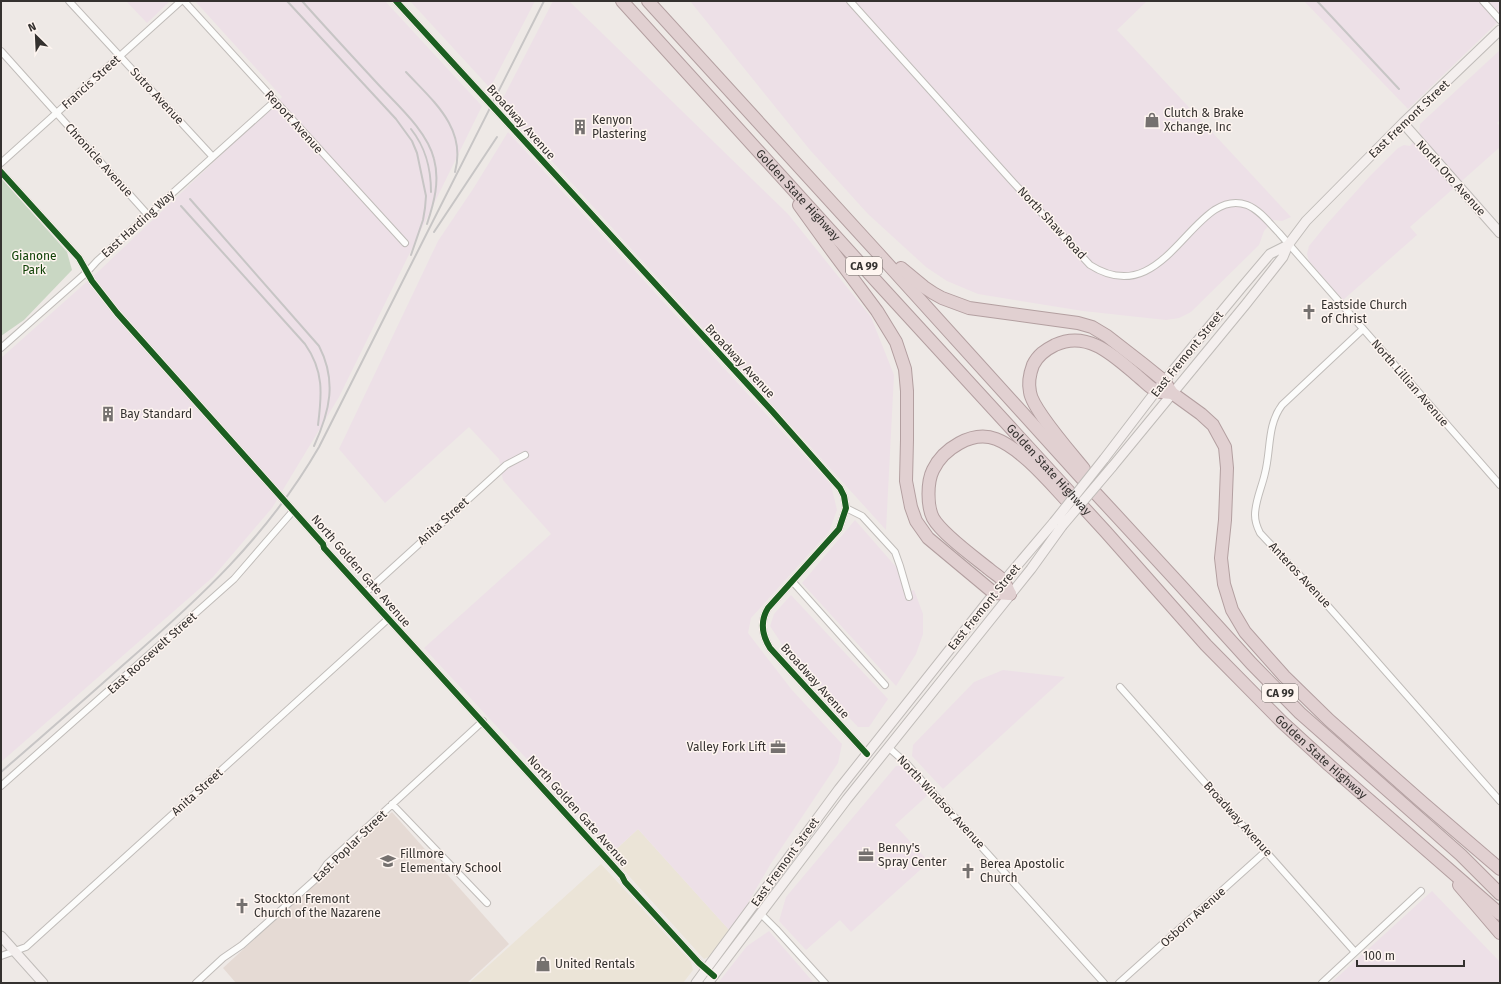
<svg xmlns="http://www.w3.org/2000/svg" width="1501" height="984" font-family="'Fira Sans',sans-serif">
<rect width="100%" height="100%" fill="#eee9e6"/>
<!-- commercial -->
<path fill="#ebe4d7" d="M638,829L731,932L715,954L704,959L610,855Z
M601,864L691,962L693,970L683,983H469Z"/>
<!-- industrial -->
<path fill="#ede0e7" d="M126,1H170L147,23Z
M195,1H385L482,106L339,397L272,508L213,577L1,762V358L100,270L282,97Z
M410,1H535L490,88Z
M553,1H569L788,214L871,317L894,375L886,530L500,104Z
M690,1H1147L1117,30L1291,217L1282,221L1274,220L1264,231L1259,245L1191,312L1179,318L1166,320L1083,311L978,294L947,281L926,267L868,214L810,150Z
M1304,1H1500V20L1408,109Z
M1500,50V120L1497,123L1500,126V147L1410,227L1417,235L1343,300L1309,261L1307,254L1309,246L1326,225L1369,177L1398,148L1404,145L1410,146L1419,135L1420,124Z
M508,132L831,485L837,510L829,532L751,618L748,633L792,690L842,744L838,763L770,865L731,932L638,829L613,852L424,648L551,534L503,480L499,459L469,427L385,503L339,449L438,241L473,189Z
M855,520L897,568L904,593L914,590L923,614V634L916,654L896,686L802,583Z
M791,595L888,699L869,727H858L787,652L770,626L774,614Z
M1003,670L1065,677L943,789L912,756L913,745L974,682Z
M896,766H903L929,794L895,825L929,862L851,932L840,920L806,950L779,921L786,897Z
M1432,891L1500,962V983H1331Z
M769,931L814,983H718L747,946Z"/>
<!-- built -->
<path fill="#e5dad4" d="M392,812L509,944L467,983H236L223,968Z"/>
<!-- green -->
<path fill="#c9d7c3" d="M1,178L67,252L72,270L24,320L1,336Z"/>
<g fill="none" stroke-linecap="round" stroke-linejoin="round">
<!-- street casing -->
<g stroke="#c0bcb9" stroke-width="8">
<path id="street" d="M69,1L212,156
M184,1L405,243
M396,1L772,411L840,488L844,496L846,508L839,529L768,608C760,621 762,635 770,648L867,754
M850,1L1011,180L1090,265C1167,314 1193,185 1247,205C1260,210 1270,224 1279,233L1500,485
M1483,1L1500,20
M1,51L148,215
M1,163L181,1
M1,172L79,258L92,281L117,313L323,544L324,548L605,857L622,876L625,882L699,963L708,971
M1363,329L1282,405C1267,425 1271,450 1265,473C1262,487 1255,501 1255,515C1255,522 1257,527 1260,533L1320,597L1500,801
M1,348L87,272L97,261L275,101
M846,508L862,516L895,552L900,566L909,597
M792,581L885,685
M365,593L506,465L525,455
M1120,687L1355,952
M888,747L906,763L1104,983
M1,786L234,579L293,511
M392,804L487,903
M761,914L776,929L825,983
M1,956L26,947L388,619
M196,983L223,958L242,945L318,877L327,864L483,721
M1119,983L1266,851
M1322,983L1421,891"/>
</g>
<!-- secondary casing -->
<g stroke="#c0bcb9" stroke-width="11">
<path id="secondary" d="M1403,123L1500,233
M1104,459L1156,391L1242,287L1270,254L1288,245
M1112,467L1246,304L1283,257L1288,245L1306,221L1403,123L1500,30
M1,936L43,983
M696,983L839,789L1004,581L1054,522
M708,983L847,799L1031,569L1062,526"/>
</g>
<!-- highway casing -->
<g stroke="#b39fa0" stroke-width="14">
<g id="highway">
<path id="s1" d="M622,1L877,282L1106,532L1206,645L1282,722L1329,765L1500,914"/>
<path d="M648,1C795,161 941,323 1087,484C1142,543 1197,603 1251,663L1300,713L1461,855L1500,894"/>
<path d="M799,205L830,248L877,311L896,342L905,369L907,391V440L906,481L911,507L916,521L928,538L994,593L1010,594"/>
<path d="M901,268L924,287L933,293L942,298L969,308L1078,323L1092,327L1107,336L1143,364L1164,381L1172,393L1201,414L1213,425L1225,447L1227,468L1225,520L1221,558L1224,584L1232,610L1245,632L1284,676L1329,720L1423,803L1500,869"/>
<path d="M1084,469C1072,454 1032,409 1030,392C1028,383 1030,373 1033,365C1038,355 1045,350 1055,345C1089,329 1116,358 1140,378C1145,382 1151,389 1157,391C1161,393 1167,392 1172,393"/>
<path d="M1010,594C1008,590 1006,584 1003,581C1000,576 993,573 989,569C974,557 942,534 933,518C927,506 927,482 933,470C943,449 972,430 996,439C1022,449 1050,483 1069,503"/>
<path d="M1459,885L1500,933"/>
</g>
</g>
<!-- street -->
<use href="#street" stroke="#fcfcfb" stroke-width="6"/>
<!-- secondary -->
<use href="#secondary" stroke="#f4efee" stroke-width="9"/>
<!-- highway -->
<use href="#highway" stroke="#e1d0d1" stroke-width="12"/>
<!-- rail -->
<path stroke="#c7c5c5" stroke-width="2" d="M287,1L396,119L412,141L417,153L426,196L425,208L423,220L411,255
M302,1C326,28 351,55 376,82C395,103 427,130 434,159C440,181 434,203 427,224
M1317,1L1399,89
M406,72C433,101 467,128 455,172
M411,129C426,148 431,168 431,192
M190,199L319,346C337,381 330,411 314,446
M181,206L305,344C324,371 322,394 318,425
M434,232L497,137
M1,772C41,737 82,702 122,666C199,599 267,537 319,447L544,1"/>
<!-- secondary-bridge casing -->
<g stroke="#c0bcb9" stroke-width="11" stroke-linecap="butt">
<path id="secondary-bridge" d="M1054,522L1104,459
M1062,526L1112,467"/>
</g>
<!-- secondary-bridge -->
<use href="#secondary-bridge" stroke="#f4efee" stroke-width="9"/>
<!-- cycleway casing -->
<g stroke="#fef5f0" stroke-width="8">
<path id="cycleway" d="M396,1L772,411L840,488L844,496L846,508L839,529L768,608C760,621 762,635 770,648L867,754
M1,172L79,258L92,281L117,313L323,544L324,548L605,857L622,876L625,882L699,963L714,976"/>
</g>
<!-- cycleway -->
<use href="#cycleway" stroke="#1b5e20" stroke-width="6"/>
</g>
<!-- icons -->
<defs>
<g id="shop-bare" transform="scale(1.2)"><path d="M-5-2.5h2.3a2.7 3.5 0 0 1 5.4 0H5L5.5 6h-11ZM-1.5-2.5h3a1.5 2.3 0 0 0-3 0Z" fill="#75716f" stroke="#fef5f0" stroke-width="2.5" paint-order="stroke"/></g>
<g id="building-bare" transform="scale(1.2)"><path d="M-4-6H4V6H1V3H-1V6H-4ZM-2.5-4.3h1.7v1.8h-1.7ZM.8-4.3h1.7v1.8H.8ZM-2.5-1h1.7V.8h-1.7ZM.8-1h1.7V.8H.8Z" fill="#75716f" stroke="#fef5f0" stroke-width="2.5" paint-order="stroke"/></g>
<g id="church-bare" transform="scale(1.2)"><path d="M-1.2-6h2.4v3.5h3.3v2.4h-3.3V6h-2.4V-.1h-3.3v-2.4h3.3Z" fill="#75716f" stroke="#fef5f0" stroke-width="2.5" paint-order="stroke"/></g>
<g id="office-bare" transform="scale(1.2)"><path d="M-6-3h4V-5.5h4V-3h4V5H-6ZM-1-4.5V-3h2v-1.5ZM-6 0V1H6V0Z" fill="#75716f" stroke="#fef5f0" stroke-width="2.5" paint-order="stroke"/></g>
<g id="school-bare" transform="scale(1.2)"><path d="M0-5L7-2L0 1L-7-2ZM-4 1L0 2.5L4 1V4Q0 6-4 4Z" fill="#75716f" stroke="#fef5f0" stroke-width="2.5" paint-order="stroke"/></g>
</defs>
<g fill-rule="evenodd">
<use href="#shop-bare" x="1152" y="120"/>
<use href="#building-bare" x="580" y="127"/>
<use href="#church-bare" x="1309" y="312"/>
<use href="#building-bare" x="108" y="414"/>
<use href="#office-bare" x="778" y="747"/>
<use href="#office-bare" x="866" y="855"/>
<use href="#school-bare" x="388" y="861"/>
<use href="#church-bare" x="968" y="871"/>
<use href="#church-bare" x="242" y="906"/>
<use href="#shop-bare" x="543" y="964"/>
</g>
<g text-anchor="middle" stroke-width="3" stroke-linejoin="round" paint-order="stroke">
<!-- shield labels -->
<g fill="#fef5f0" stroke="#716c69" stroke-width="1">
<rect x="846" y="257" width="36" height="18" rx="3"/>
<rect x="1262" y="684" width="36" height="18" rx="3"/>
</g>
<g font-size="11" font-weight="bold" fill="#34312f">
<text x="864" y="270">CA 99</text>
<text x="1280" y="697">CA 99</text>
</g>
<!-- street labels -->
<g font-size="12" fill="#34312f" stroke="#fef5f0">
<text transform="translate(91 82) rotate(-42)" y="4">Francis Street</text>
<text transform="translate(157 96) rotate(47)" y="4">Sutro Avenue</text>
<text transform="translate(1409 119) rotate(-44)" y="4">East Fremont Street</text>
<text transform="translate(294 122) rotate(48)" y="4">Report Avenue</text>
<text transform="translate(521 122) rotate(48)" y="4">Broadway Avenue</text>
<text transform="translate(99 160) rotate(48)" y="4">Chronicle Avenue</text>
<text transform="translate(1451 178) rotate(48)" y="4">North Oro Avenue</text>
<text dy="4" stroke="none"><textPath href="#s1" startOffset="262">Golden State Highway</textPath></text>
<text transform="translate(1052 223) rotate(47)" y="4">North Shaw Road</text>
<text transform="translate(138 224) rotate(-42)" y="4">East Harding Way</text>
<text transform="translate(1187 354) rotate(-51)" y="4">East Fremont Street</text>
<text transform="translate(740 361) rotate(47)" y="4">Broadway Avenue</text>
<text transform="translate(1410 383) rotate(49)" y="4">North Lillian Avenue</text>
<text dy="4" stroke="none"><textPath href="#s1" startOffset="634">Golden State Highway</textPath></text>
<text transform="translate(443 521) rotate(-42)" y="4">Anita Street</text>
<text transform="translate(361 571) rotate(49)" y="4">North Golden Gate Avenue</text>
<text transform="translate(1300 575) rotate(47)" y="4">Anteros Avenue</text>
<text transform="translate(984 607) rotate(-51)" y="4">East Fremont Street</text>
<text transform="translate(152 653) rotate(-42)" y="4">East Roosevelt Street</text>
<text transform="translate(815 681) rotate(48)" y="4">Broadway Avenue</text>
<text dy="4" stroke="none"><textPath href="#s1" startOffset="1030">Golden State Highway</textPath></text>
<text transform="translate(197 792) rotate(-42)" y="4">Anita Street</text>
<text transform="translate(941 802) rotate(47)" y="4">North Windsor Avenue</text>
<text transform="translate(578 811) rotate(48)" y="4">North Golden Gate Avenue</text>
<text transform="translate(1238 819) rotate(48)" y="4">Broadway Avenue</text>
<text transform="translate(350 846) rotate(-44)" y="4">East Poplar Street</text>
<text transform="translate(785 862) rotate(-54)" y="4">East Fremont Street</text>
<text transform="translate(1193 917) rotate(-42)" y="4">Osborn Avenue</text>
</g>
<!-- poi labels -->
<g font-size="12" fill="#34312f" stroke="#fef5f0" text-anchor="start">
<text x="1164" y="117">Clutch &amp; Brake<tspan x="1164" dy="14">Xchange, Inc</tspan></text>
<text x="592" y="124">Kenyon<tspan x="592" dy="14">Plastering</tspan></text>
<text x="1321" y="309">Eastside Church<tspan x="1321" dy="14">of Christ</tspan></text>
<text x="120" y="418">Bay Standard</text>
<text x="766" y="751" text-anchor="end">Valley Fork Lift</text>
<text x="878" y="852">Benny's<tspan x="878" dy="14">Spray Center</tspan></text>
<text x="400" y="858">Fillmore<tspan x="400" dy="14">Elementary School</tspan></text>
<text x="980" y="868">Berea Apostolic<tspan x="980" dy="14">Church</tspan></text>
<text x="254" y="903">Stockton Fremont<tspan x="254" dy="14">Church of the Nazarene</tspan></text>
<text x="555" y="968">United Rentals</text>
</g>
<!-- park labels -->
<g font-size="12" fill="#0f4105" stroke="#fef5f0">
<text x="34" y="260">Gianone<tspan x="34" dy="14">Park</tspan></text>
</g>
</g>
<!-- border -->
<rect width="1501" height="984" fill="none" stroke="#34312f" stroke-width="4"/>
<!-- north arrow -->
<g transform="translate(36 36) rotate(336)" stroke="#fef5f0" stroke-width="3" paint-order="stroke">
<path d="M0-3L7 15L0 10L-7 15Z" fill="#34312f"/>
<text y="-6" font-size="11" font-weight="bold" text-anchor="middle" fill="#34312f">N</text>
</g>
<!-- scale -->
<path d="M1357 960v6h107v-6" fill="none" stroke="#34312f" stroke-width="2"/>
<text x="1363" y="960" font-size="12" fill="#34312f" stroke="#fef5f0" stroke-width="3" paint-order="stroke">100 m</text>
</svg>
